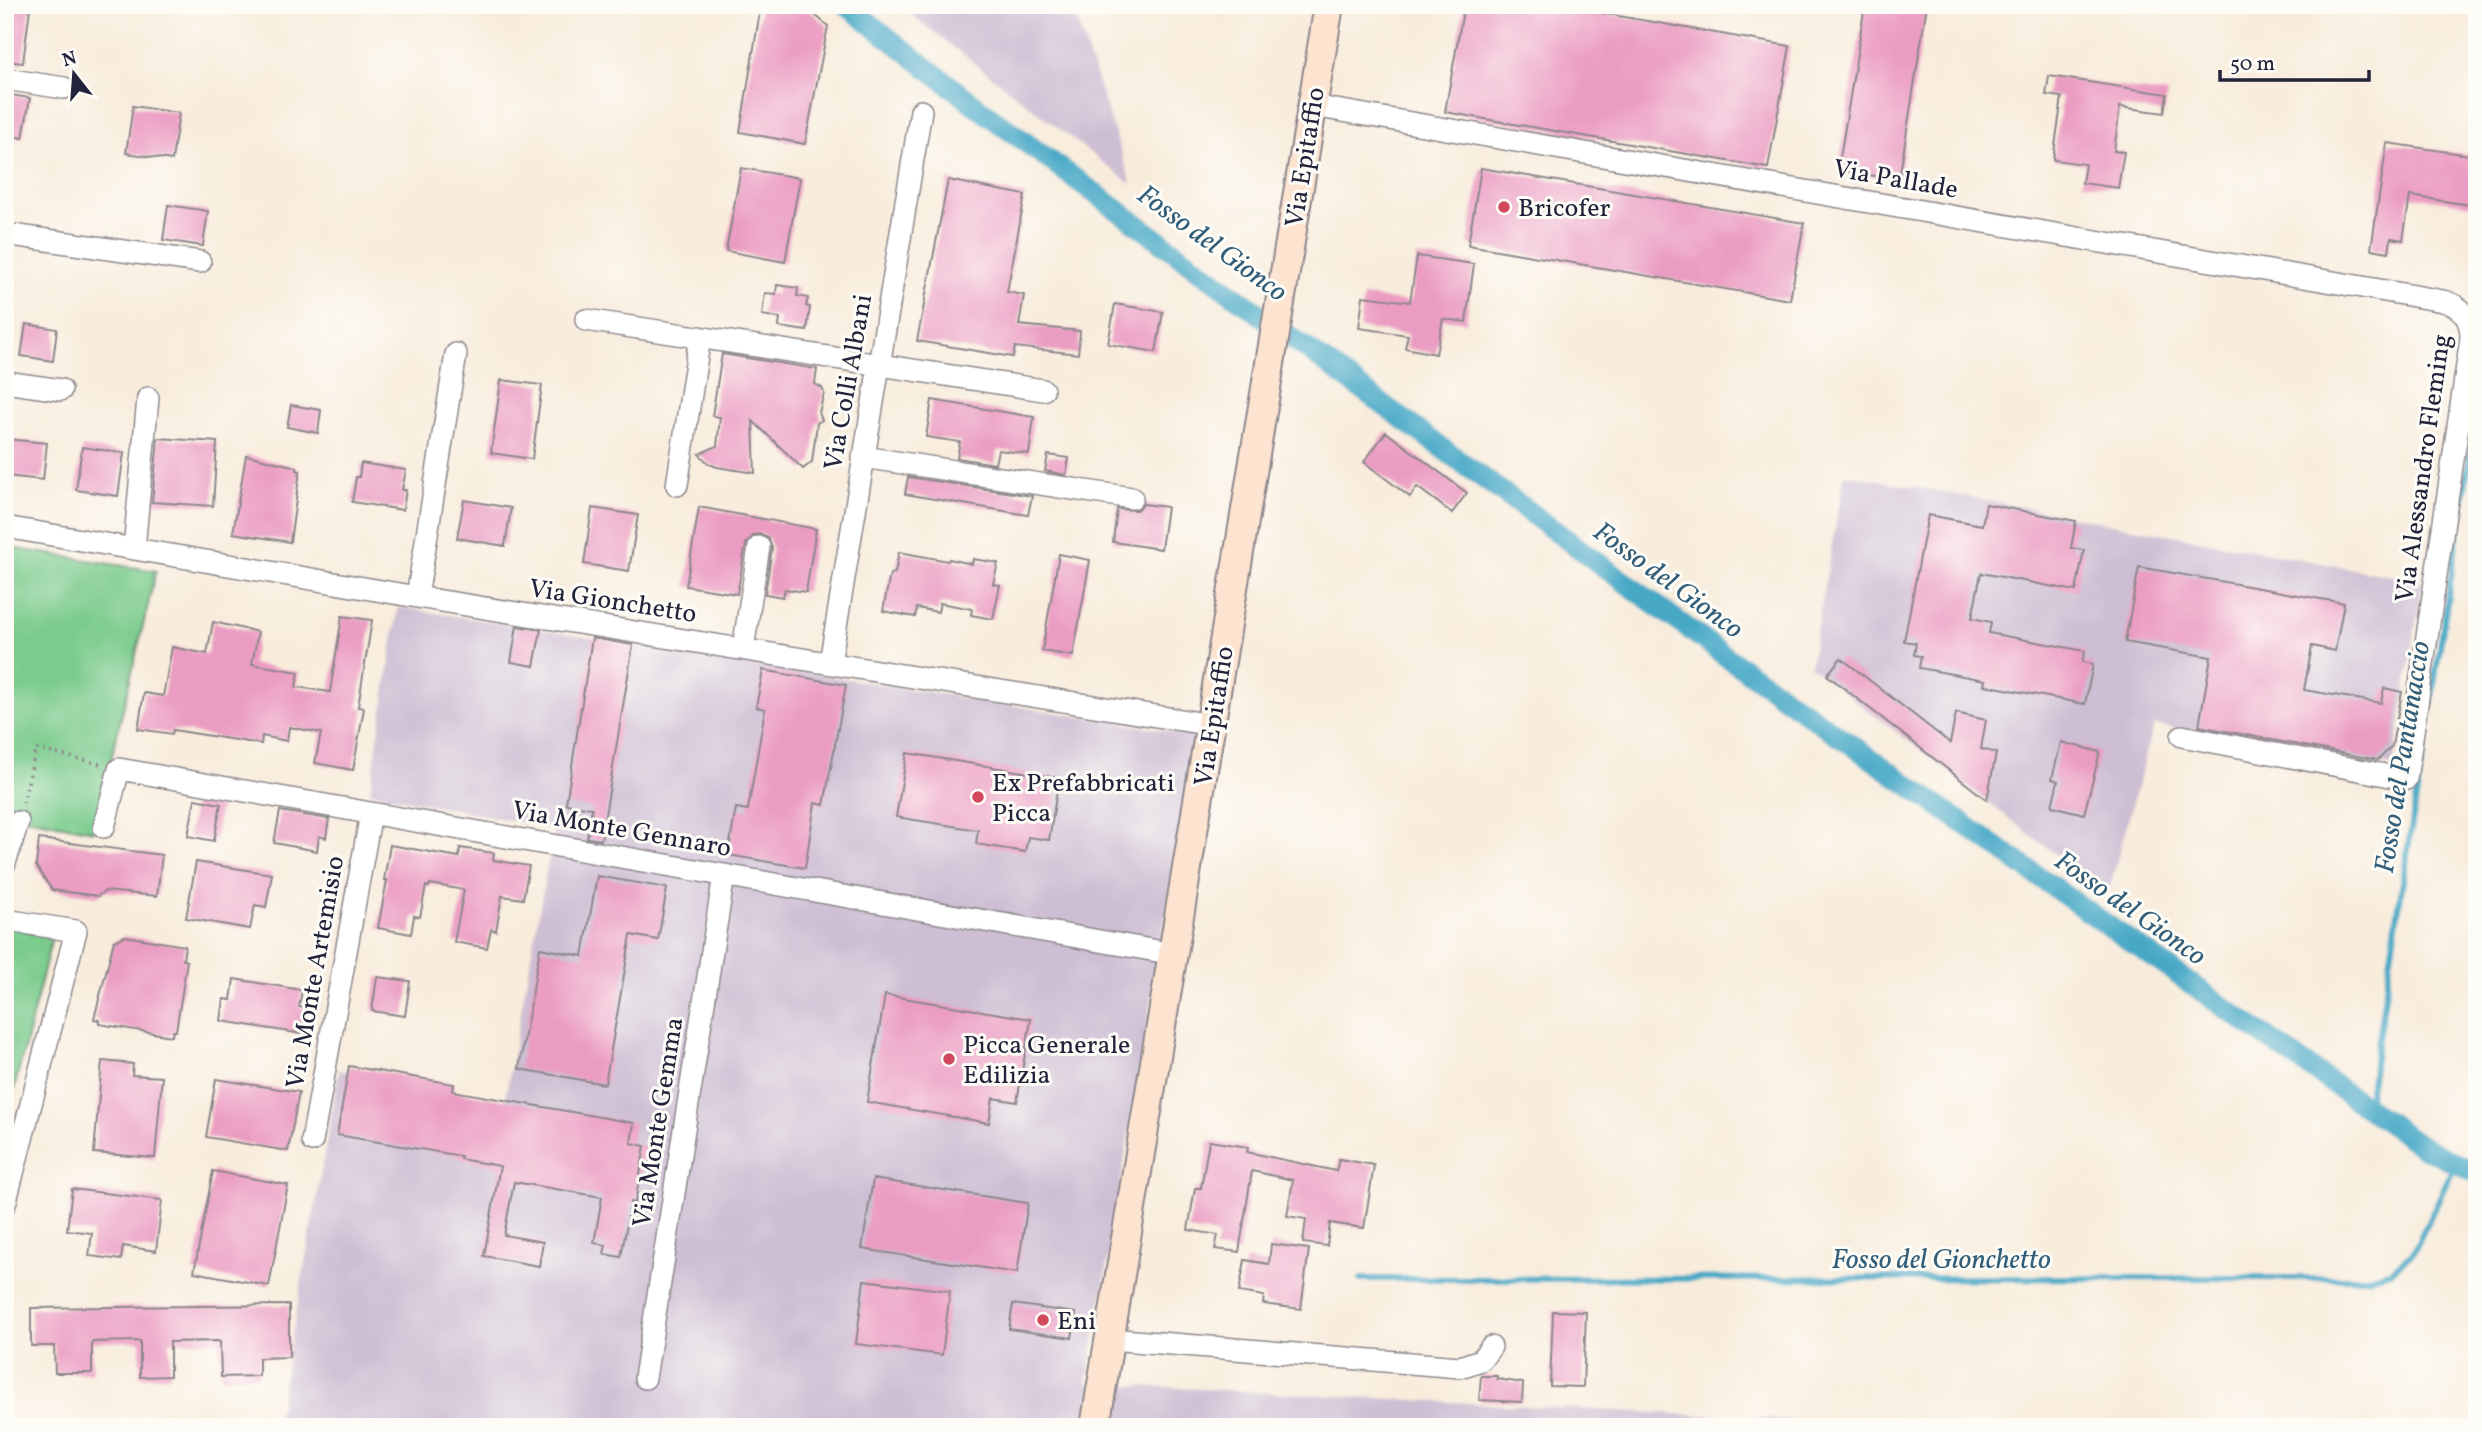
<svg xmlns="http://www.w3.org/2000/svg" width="2482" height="1432" font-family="Vollkorn,serif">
<rect width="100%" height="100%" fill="#fdfcf7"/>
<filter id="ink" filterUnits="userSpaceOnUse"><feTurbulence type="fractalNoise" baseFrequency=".0143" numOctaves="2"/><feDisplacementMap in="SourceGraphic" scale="14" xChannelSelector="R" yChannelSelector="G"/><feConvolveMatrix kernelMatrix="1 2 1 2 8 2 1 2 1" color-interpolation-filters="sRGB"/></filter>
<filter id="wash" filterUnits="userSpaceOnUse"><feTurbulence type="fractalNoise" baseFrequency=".00686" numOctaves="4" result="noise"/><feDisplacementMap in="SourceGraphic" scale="28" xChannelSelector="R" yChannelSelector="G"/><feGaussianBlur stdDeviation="1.57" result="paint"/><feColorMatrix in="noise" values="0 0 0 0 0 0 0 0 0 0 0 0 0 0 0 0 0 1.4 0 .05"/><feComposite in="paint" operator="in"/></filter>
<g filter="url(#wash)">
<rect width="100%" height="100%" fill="#f8ecdc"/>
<!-- industrial -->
<path fill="#cdbed3" d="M899,5H1072L1132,185Z
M1845,474L2423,582L2393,766L2154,725L2108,894L1810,666Z
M398,607L1196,735L1087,1383L1791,1420V1427H276L339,1070L504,1105L554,829L370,792Z"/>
<!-- green -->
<path fill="#7acb8c" stroke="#4e7664" stroke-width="2" d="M5,547L156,571L94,831L5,814Z
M5,926L52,937L5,1126Z"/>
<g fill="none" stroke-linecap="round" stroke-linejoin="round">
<!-- stream -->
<path stroke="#46a8c6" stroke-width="6" d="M2367,1109L2477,411
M1361,1279L2368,1278L2390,1272L2413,1253L2456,1163"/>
<!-- canal -->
<path stroke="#46a8c6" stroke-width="21" d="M846,5L980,109L1724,655L2421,1146L2477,1173"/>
</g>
<g id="blocks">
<!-- building -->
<path fill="#eb9cc2" d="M5,5L30,8L23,63L5,61Z
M761,5H803L828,26L805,144L740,132Z
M1464,5H1556L1790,46L1768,168L1445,112Z
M1865,5H1927L1899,180L1838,170Z
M2049,76L2167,94L2164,113L2120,107L2114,151L2124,152L2118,188L2082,183L2085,164L2053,160L2062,97L2046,95Z
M5,94L30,98L23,138L5,135Z
M133,106L179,113L172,160L126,153Z
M2387,143L2477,156V206L2410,196L2403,240L2391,238L2389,252L2371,249Z
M741,168L800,178L785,262L726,251Z
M1481,168L1804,223L1790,300L1468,245Z
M948,180L1025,195L1007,292L1024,295L1019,325L1080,331L1078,354L1015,347L1013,357L917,341Z
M168,205L208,211L203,246L163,240Z
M1417,256L1474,264L1466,322L1443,319L1436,354L1405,348L1408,335L1359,328L1363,296L1410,302Z
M777,285L798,288L797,296L808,298L806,306L810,307L807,331L779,327L780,318L762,315L765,293L776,294Z
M1115,304L1163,312L1156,352L1108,344Z
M26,324L57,329L53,361L21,356Z
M722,354L817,369L815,384L822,388L824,393L819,413L822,420L817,423L812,462L803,469L753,421L755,473L717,467L709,464L699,454L717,446L720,417L712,416Z
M501,380L542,385L532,459L491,453Z
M932,400L1034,417L1029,454L998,450L995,464L957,458L960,442L926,437Z
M291,405L321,410L318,433L287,427Z
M1386,432L1467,493L1452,513L1417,487L1410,497L1364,462Z
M158,438L217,442L213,506L152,502Z
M5,439L47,443L43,480L5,476Z
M82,447L124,453L118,496L76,490Z
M246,455L297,467V470L300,471L290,542L233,533Z
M1048,455L1069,458L1066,475L1045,471Z
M361,463L406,470L402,490H406L403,510L352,502L356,477H359Z
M908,477L1032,496L1028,515L905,494Z
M464,500L511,508L505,546L457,538Z
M1144,504L1167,507L1161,549L1113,542L1117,509L1136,510Z
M1986,504L2076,521L2071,548L2084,550L2076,591L1981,573L1972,618L1991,622L1989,633L2085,651L2082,662L2093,664L2085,704L1984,685L1985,680L1919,668L1921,656L1914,655L1916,643L1904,641L1928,515L1982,525Z
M699,507L816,529L806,592L785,589L783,597L765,594L772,548L768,537L760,534L754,535L746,544L737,594L686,586Z
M592,508L638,515L629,571L584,564Z
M899,552L948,561L949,559L972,564L973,559L998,563L993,584L1000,585L993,619L971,615L972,609L940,603L938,612L917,608L915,617L883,611L890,574L895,573Z
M1059,554L1090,560L1073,656L1042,651Z
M2139,567L2344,603L2335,651L2312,646L2304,690L2381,703L2384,688L2402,692L2392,746L2378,760L2199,726L2211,657L2125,642Z
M342,616L372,620L358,707L364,708L353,770L315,763L321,733L289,727L287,741L262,736L261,744L173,730L172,734L138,729L144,693L163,696L172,647L207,654L213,622L258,632L252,664L299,672L296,687L330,692Z
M517,626L541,630L534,666L511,662Z
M592,638L633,645L601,840L587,838L592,808L566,804Z
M1841,658L1950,743L1956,713L1986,720L1981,749L1996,753L1987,800L1827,675Z
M763,670L846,685L824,805L815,803L805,868L728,855L736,808L748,810L765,709L756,707Z
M2061,742L2100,752L2084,814L2052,806L2058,781L2052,779Z
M907,753L1059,778L1049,840L1028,837L1025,852L976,844L978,830L896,817Z
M195,799L221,804L214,841L188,836Z
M280,811L329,819L326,838L319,836L317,851L274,843Z
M39,839L162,855L157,896L105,891L98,896L52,890L36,866Z
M390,845L459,857L460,848L494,853L493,860L529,866L523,899L502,896L496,931L491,929L487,948L454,942L464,890L430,884L429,887L426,886L420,917L414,916L411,934L378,928L387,880H384Z
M196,862L272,874L266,907L255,905L250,929L186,918Z
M597,876L667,888L658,940L631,935L605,1084L519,1069L540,948L583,956Z
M125,936L185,946L183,960L187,961L176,1031H173L172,1036L99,1024V1020L94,1019L114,941Z
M377,977L410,981L405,1016L372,1011Z
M234,979L302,990L299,1007L307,1009L303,1034L221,1021L224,999L231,1000Z
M885,995L1031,1019L1017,1102L993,1098L989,1123L867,1102Z
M102,1061L133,1064L132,1075L162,1077L155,1158L94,1153Z
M349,1066L454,1084L453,1091L634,1123L631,1143L645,1146L635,1203L631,1202L621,1257L604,1254L606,1245L594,1243L602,1197L514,1182L504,1235L543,1242L539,1266L484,1256L500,1166L460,1159L461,1156L337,1135Z
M216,1079L299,1092L288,1151L206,1137Z
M1209,1141L1248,1147L1247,1152L1336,1171L1339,1159L1374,1165L1364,1228L1330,1223L1327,1246L1303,1243L1306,1219L1287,1216L1293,1180L1252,1171L1239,1252L1215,1249L1218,1235L1188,1230L1195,1188H1201Z
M213,1171L288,1185L269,1286L194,1272Z
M873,1179L1028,1203L1017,1273L862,1249Z
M72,1189L162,1200L156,1251L123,1246L121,1260L89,1256L92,1233L67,1230Z
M1271,1244L1309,1249L1301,1309L1263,1304L1264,1296L1239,1292L1245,1260L1269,1264Z
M864,1280L950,1291L942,1355L856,1344Z
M1013,1304L1076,1313L1072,1338L1009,1329Z
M289,1305V1357L259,1358V1376L221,1377L220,1341L170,1342V1376L140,1377V1341L92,1342V1373H55L54,1346H31V1308Z
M1553,1311L1586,1312L1583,1387L1550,1386Z
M1481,1376H1497V1379L1523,1383L1522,1402L1479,1400Z"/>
</g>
</g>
<g filter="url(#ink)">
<use href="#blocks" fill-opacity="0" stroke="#8d878c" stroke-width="2"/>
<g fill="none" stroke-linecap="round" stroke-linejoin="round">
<!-- street casing -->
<g stroke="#8d878c" stroke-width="24">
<path id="street" d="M5,79L64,88
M1313,106L2443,301C2462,306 2471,318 2471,338L2406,779L2182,736
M5,234L200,262
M586,320L1043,390
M5,382L61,390
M863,457L1132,498
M677,485L700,337
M5,527L417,597L1212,725
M134,549L148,398
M417,597L456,354
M743,649L759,547
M830,663L921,111
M104,827L119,769L1174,954
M5,863L18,822
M5,920L76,931L5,1204
M312,1141L371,813
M1109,1339L1460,1367L1481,1360L1491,1347
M645,1378L724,875"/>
</g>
<!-- secondary casing -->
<g stroke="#8d878c" stroke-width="32">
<path id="secondary" d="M1095,1427L1329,5"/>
</g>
<!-- path -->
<path stroke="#8d878c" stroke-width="3.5" stroke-dasharray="2 5" stroke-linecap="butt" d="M23,803L36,749L100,764"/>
<!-- street -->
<use href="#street" stroke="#fff" stroke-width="21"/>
<!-- secondary -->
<use href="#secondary" stroke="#fde4d1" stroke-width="28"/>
</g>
</g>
<!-- markers -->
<g fill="#d1495b" stroke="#fdfcf7" stroke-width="2.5">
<circle cx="1504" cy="207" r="7"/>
<circle cx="978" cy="797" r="7"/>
<circle cx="949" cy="1059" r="7"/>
<circle cx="1043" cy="1320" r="7"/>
</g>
<g text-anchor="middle" stroke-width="6" stroke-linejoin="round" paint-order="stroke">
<!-- street labels -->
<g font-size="26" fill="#22223b" stroke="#fdfcf7">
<text transform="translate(1304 157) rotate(-81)" y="9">Via Epitaffio</text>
<text transform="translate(1896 178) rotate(10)" y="9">Via Pallade</text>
<text transform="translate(847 382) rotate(-80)" y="9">Via Colli Albani</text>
<text transform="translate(2422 468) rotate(-82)" y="9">Via Alessandro Fleming</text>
<text transform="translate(613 600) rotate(9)" y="9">Via Gionchetto</text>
<text transform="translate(1213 716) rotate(-81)" y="9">Via Epitaffio</text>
<text transform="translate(622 828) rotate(10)" y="9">Via Monte Gennaro</text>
<text transform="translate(314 972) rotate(-80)" y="9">Via Monte Artemisio</text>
<text transform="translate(657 1122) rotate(-81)" y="9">Via Monte Gemma</text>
</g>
<!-- poi labels -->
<g font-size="26" fill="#22223b" stroke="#fdfcf7" text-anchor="start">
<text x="1518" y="216">Bricofer</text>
<text x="992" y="791">Ex Prefabbricati<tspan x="992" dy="30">Picca</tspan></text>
<text x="963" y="1053">Picca Generale<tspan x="963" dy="30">Edilizia</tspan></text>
<text x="1057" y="1329">Eni</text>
</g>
<!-- water labels -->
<g font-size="28" font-style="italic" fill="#325e7a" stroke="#fdfcf7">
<text transform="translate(1213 242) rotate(36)" y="10">Fosso del Gionco</text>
<text transform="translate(1669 579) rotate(36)" y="10">Fosso del Gionco</text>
<text transform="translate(2401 757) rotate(-81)" y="10">Fosso del Pantanaccio</text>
<text transform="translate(2131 907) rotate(35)" y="10">Fosso del Gionco</text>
<text x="1941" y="1268">Fosso del Gionchetto</text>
</g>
</g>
<!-- margin -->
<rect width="2482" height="1432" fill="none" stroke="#fdfcf7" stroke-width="28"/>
<!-- north arrow -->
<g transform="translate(74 74) rotate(343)" stroke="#fdfcf7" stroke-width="5" paint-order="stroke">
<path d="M0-5L12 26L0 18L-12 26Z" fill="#22223b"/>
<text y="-10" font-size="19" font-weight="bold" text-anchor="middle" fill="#22223b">N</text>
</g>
<!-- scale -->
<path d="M2220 70v10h149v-10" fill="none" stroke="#22223b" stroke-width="3.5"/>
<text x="2230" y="70" font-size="21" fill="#22223b" stroke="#fdfcf7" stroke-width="5" paint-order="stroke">50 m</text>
</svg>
